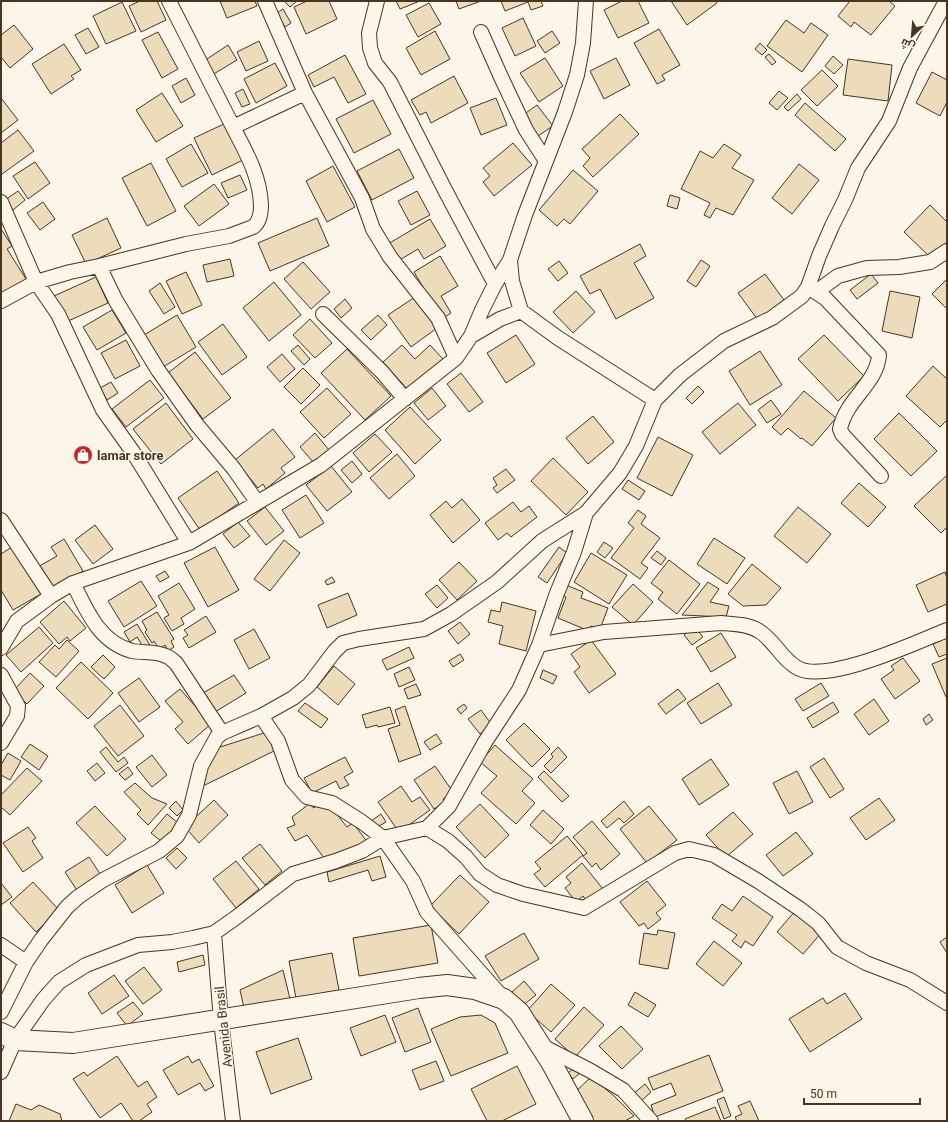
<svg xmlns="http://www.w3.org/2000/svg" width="948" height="1122" font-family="Roboto,Cairo,sans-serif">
<rect width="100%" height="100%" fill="#fbf6e9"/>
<!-- building -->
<path fill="#ecdcbc" stroke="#4a3520" d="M140,1H157L166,20L141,32L129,6Z
M220,1H255L257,6L227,18Z
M284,1H297L290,7Z
M307,1H329L337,19L306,34L294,7Z
M396,1H420L400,9Z
M456,1H481L459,9Z
M501,1H541L543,6L531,10L528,2L505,11Z
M622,1H638L649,23L618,38L604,10Z
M671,1H716L717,3L687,25Z
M850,1H889L895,6L871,35L854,22L851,27L838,16Z
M122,2L136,31L106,44L93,16Z
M429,3L441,24L418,37L406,15Z
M283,9L291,23L285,27L277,13Z
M523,18L536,46L515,56L502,28Z
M786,20L804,33L811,23L828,35L802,72L767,46Z
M14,25L33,49L10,68L1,57V35Z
M88,28L99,47L86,54L75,35Z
M659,29L680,65L662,75L665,80L657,84L634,43Z
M435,31L450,59L421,75L406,48Z
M552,31L560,43L545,53L537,41Z
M158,32L178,69L162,78L142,40Z
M259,41L268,61L246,71L237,52Z
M760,43L767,50L762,55L755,49Z
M64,44L81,70L71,76L74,79L51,94L32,64Z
M228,45L237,60L212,75L204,61Z
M769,54L776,62L772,65L765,57Z
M345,55L366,94L348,103L334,77L314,87L308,75Z
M833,56L843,65L834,74L825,66Z
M545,58L563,86L539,102L520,73Z
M616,58L630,85L604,99L590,71Z
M848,59L892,65L888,101L843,95Z
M275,63L287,86L256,103L244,79Z
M822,70L838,86L817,106L801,90Z
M932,72L947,80V102L940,116L916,103Z
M454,76L468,103L431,123L426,112L420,115L411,100Z
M186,78L195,95L181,103L172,86Z
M243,89L250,104L242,107L235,93Z
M779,91L788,98L777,110L769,103Z
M162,93L183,126L156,142L136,110Z
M797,94L801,99L788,111L784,107Z
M1,98L18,120L1,133Z
M496,98L507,125L481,135L470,108Z
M373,100L391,134L354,153L336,119Z
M805,103L846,139L835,151L795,115Z
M537,105L553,126L538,136L523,115Z
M620,114L639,134L593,177L583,166L590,158L582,149Z
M226,123L243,160L212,175L194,138Z
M18,130L34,151L2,174L1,172V143Z
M513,143L532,165L494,196L483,182L490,176L483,168Z
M191,144L208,173L182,187L166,159Z
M724,144L741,155L732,168L754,180L733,215L716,208L710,218L704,215L710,203L681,189L700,151L713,158Z
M399,149L414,178L372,200L357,171Z
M35,162L50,183L28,199L13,176Z
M151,163L176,211L147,226L122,178Z
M799,164L819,180L792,214L772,198Z
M333,166L355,207L327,222L306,181Z
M573,170L598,191L570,224L564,219L557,226L539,210Z
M240,175L247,190L228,198L221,183Z
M214,184L229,204L199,226L184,206Z
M18,191L25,200L13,210L5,200Z
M417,191L430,215L411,225L398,201Z
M670,195L680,198L677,209L667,206Z
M43,202L55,219L40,230L27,213Z
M930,205L947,222V242L931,258L904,232Z
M107,218L121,248L86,264L72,235Z
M317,218L329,246L270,271L258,243Z
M430,219L446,246L424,259L418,249L398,261L388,244Z
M1,229L12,246L7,249L26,279L1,294Z
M640,244L646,256L634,263L654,298L616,319L600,289L590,294L580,276Z
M440,256L458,286L441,296L451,313L442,319L414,272Z
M230,259L234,276L207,282L203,265Z
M701,260L710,266L696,287L687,281Z
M559,261L568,273L558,281L548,269Z
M303,262L330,292L311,309L284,279Z
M186,272L202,305L182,314L166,281Z
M765,274L784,300L758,320L738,293Z
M871,274L878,283L857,299L850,290Z
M96,277L108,303L66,322L54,296Z
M947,279V309L932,294Z
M274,282L301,315L269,341L243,308Z
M160,283L175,307L164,314L149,291Z
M576,291L595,312L573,333L553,312Z
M890,291L920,297L912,338L882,331Z
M415,297L437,328L411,347L388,315Z
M345,299L352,308L341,318L334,309Z
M112,310L126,333L97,350L83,327Z
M177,315L196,347L163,367L144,335Z
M378,315L387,325L371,340L361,330Z
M310,319L332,343L315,358L293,335Z
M223,324L247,357L222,375L198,342Z
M516,335L535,364L506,383L487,353Z
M824,335L864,376L838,401L798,359Z
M126,340L140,366L115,379L101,353Z
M298,345L310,359L304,365L291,351Z
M402,345L415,359L430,345L443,359L408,390L383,362Z
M347,349L391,396L365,420L321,373Z
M760,351L782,385L750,405L729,371Z
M195,352L231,398L203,419L168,373Z
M282,354L295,369L280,382L267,367Z
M933,366L947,379V420L940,427L906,396Z
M303,368L320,385L301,404L284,387Z
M461,373L483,402L469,412L447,384Z
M150,380L164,398L126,427L112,409Z
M111,382L118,393L107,400L100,388Z
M698,386L704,392L692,404L686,398Z
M327,388L351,414L324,438L300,412Z
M432,388L446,406L428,420L414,403Z
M804,391L836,418L812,446L802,438L801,439L788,428L781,435L772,427Z
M771,400L781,414L767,423L758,410Z
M166,403L193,439L161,464L133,429Z
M738,403L756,425L720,454L702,432Z
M410,407L441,440L415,464L385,430Z
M899,413L937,451L911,476L874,439Z
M593,416L614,442L588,464L566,438Z
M273,429L295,457L281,468L285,473L266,489L263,484L258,488L235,460Z
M315,433L329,450L314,463L300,447Z
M375,434L392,452L369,472L353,453Z
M658,437L693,455L672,496L637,478Z
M397,454L415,476L389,499L370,478Z
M553,458L588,492L566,515L531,481Z
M352,461L362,474L352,483L341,470Z
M331,466L352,492L327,511L306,485Z
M506,469L515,480L497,493L493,488L497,485L493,478Z
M217,471L239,503L200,530L178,498Z
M947,475V527L941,533L914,506Z
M628,480L645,491L639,500L622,489Z
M859,483L886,507L868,527L841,503Z
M306,495L324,523L300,538L282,510Z
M462,499L480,520L453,543L430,515L446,501L452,508Z
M513,502L521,512L529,506L537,517L511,537L507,533L498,540L485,523Z
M265,507L284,531L266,545L247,521Z
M798,507L831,534L807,563L774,536Z
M638,510L646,516L641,524L660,538L641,563L648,568L640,579L611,558L634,528L628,523Z
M238,522L250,536L234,548L223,534Z
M95,525L113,549L93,564L75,540Z
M714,538L745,558L727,584L697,564Z
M64,539L83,571L50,591L36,568L57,556L51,547Z
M284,540L300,553L270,591L254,579Z
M604,542L613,548L605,558L597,552Z
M12,547L41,594L13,610L1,590V554Z
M215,547L239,590L208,607L184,563Z
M559,547L567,553L547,583L538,577Z
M657,551L666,558L661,565L651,558Z
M591,553L627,575L609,604L574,582Z
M669,560L700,584L677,614L658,599L663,592L651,583Z
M459,562L477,581L457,600L439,580Z
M752,564L781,588L766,605L743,606L728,594Z
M165,571L169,577L160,582L156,576Z
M945,572L947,578V604L928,612L916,585Z
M332,577L335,582L327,585L325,581Z
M141,581L157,606L124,627L108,601Z
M708,582L719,589L710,602L729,606L726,617L682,615Z
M179,583L195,609L181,618L184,624L172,631L164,618L169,615L158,596Z
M633,584L653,602L633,625L612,607Z
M437,585L448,598L437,608L425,594Z
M566,585L583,592L581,598L608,608L600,629L591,626L589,631L558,618L566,597L562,595Z
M348,593L357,615L327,628L318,605Z
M64,601L86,628L70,641L67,637L59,644L40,622Z
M502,602L536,611L526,651L499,644L503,626L488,622L491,610L500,612Z
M157,612L174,639L171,641L174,647L168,651L165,645L159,649L154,641L152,643L145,632L147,630L142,621Z
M206,616L216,632L189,648L183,638L188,635L184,630Z
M460,622L470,634L458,644L448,631Z
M137,624L151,647L145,650L137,637L130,642L124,632Z
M39,627L53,643L21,672L6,655Z
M695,627L703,637L692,645L684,635Z
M254,629L270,658L249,669L234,640Z
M721,633L736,657L711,672L696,648Z
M947,638V654L939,657L933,644Z
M67,640L79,651L56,677L39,662L55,645L59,649Z
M591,640L616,674L589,693L574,672L580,667L571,654Z
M409,647L414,658L387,670L382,660Z
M460,654L464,660L453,667L449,661Z
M103,655L115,667L104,679L91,667Z
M903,658L920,681L895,699L881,679L894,670L891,666Z
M947,658V697H946L932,664Z
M81,662L113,693L88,719L56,688Z
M334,666L355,684L338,705L317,687Z
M409,667L415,680L399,687L394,674Z
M543,670L557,676L553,684L540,678Z
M30,673L44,686L27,704L13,691Z
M234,675L246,693L215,712L203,693Z
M139,678L160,707L139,722L118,693Z
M718,683L732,705L701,724L687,703Z
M821,683L829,696L803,711L795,699Z
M416,684L421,695L408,699L404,689Z
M180,689L211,724L188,744L175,729L183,722L165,701Z
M678,689L686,699L666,714L658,704Z
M874,699L889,721L869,735L854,714Z
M833,702L839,712L813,728L807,718Z
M305,703L328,719L321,728L298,711Z
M464,704L467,708L461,714L457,709Z
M120,705L144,736L118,756L94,726Z
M405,706L421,754L399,762L388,729L400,725L395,710Z
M390,707L395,723L378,727L377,725L366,728L362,715Z
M481,710L492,725L480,734L468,719Z
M929,714L933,720L926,725L923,719Z
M524,723L550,749L532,767L506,740Z
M267,732L274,751L203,786L205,767L217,748Z
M436,734L442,743L430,750L424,742Z
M30,744L48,756L39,770L21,757Z
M495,745L533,779L522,791L535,803L516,824L481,793L497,776L480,762Z
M106,747L118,762L124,757L128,763L116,772L100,752Z
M558,747L567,757L551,773L544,766L553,757L551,754Z
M8,753L21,761L10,780L1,775V765Z
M152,755L167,775L152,787L136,767Z
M345,757L353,772L344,777L349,785L340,789L336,781L312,793L304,778Z
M824,758L844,789L830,798L810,767Z
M711,759L729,785L699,805L682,779Z
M97,763L105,773L95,781L87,771Z
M435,766L453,792L443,799L445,802L434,809L414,780Z
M128,767L133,774L125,780L119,774Z
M27,768L42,781L10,815L1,807V795Z
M544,771L569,796L562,802L538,777Z
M797,771L813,802L789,814L773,783Z
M135,783L152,798L167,804L148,825L137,814L141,810L124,792Z
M401,786L412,802L420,797L430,810L399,832L378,802Z
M879,798L895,820L866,840L850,818Z
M214,800L228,815L199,843L185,827Z
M176,801L183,810L177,816L169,808Z
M624,801L634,814L624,823L619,818L607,828L601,821Z
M320,802L334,811L347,827L353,823L368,843L341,854L339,852L324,858L307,835L295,841L287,828L295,825L292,817L309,804L314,808Z
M480,804L509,835L485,858L456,827Z
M95,806L126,839L107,856L76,823Z
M649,806L677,840L647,863L620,829Z
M543,810L564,829L551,844L530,825Z
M733,812L753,834L726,857L706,835Z
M167,814L178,823L162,842L151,833Z
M381,814L386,822L375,828L371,821Z
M592,821L620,854L601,870L596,863L592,867L583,856L587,853L573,837Z
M28,827L36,838L32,841L43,858L23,872L3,843Z
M796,832L813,854L783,876L766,855Z
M567,836L583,855L545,887L534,874L541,869L535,862Z
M260,844L282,871L265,885L242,858Z
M177,848L187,858L176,869L166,858Z
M380,856L386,877L372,881L368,870L329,882L327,872Z
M89,857L102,877L78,892L65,872Z
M236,861L259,889L236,908L213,879Z
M582,863L603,889L587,902L583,896L576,902L565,888L571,883L566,877Z
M147,865L164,893L132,913L115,885Z
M460,875L489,902L459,934L430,906Z
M647,881L666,905L656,913L661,919L648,929L644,923L639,926L620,902Z
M33,882L59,910L36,932L10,903Z
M1,883L12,897L1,905Z
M743,896L773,917L753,946L745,941L741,948L732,941L737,935L712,918L722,904L732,911Z
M796,910L822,932L803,954L777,932Z
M431,925L438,963L359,976L353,938Z
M658,930L675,933L668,969L639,964L644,933L657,935Z
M524,933L539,959L501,981L485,956Z
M947,937V953L940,942Z
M714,941L742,963L723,986L696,964Z
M332,953L339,990L296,998L289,961Z
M203,955L205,965L179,972L177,962Z
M144,967L162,990L143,1004L125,981Z
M283,970L290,999L244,1008L240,990Z
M114,975L129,996L102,1014L88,993Z
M524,981L536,995L522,1006L511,993Z
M551,984L575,1005L551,1032L527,1011Z
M635,992L656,1005L648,1017L628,1005Z
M845,993L862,1019L810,1052L789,1019L823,998L827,1004Z
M133,1002L143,1014L127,1026L117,1013Z
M584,1007L604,1025L575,1057L555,1039Z
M418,1008L431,1042L405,1052L392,1018Z
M385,1015L396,1042L361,1056L350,1028Z
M481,1015L495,1023L508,1053L451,1076L431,1029L460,1017Z
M621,1026L643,1049L622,1069L599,1046Z
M298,1038L312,1079L271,1094L256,1052Z
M709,1055L723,1091L655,1117L651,1105L676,1095L671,1083L653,1090L648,1078Z
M117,1056L138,1087L147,1081L157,1097L147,1104L152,1112L139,1121H133L121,1103L100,1118L73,1079L84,1072L87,1076Z
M188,1056L192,1063L199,1059L214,1086L205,1091L200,1083L178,1095L163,1070Z
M436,1061L444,1081L420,1090L412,1070Z
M517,1066L536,1104L502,1121H487L471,1089Z
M576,1066L581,1072L573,1079L568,1073Z
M591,1077L614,1096L634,1116L625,1121H593L591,1119L593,1117L574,1093Z
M645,1084L651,1092L640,1102L633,1094Z
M724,1097L731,1116L724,1119L717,1100Z
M750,1101L759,1121H737L735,1117L742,1114L738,1106Z
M16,1104L31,1110L39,1105L60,1114L62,1121H9Z
M715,1107L721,1121H686L685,1119Z"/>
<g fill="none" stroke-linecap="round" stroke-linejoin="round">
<!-- street casing -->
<g stroke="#4a3520" stroke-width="16">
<path id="street" d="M169,1L233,127
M265,1L305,93L362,198L373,229L390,257L438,318L456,358
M377,1L369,33L370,48L375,63L390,82L446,192L495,284
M481,32L501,77L526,130L546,161
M1,202L36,282L58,314L103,410L133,452L189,543
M510,260L512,281L521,311L558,338L655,400
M99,266L116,301L158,370L197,425L234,469L257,502
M808,287L825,298L879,355C877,384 846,399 840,429L842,434L881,476
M816,292L838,276L867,268L899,267L930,262L947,251
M1,301L36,282L70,272L99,266L186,244L229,236L253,227C260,222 261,213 261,205C260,176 246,152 233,127L305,93
M323,314L382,372L405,399
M471,336L500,319L521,311
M1,520L51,596
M73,583C87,611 99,642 132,651C143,653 156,651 166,656C170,657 173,661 176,663L222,733
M539,645L604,632L721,623C733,624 748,624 759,631C774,640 781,658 796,667C823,686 917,642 947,630
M1,648L17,621L51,596L73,583L189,543L321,465L456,358L471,336L482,310L495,284L510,260L525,215L565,112L577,75L583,43L586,1
M1,675L18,706L17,716L1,743
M261,716L278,741L292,780L307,797L332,803L362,822L383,838L413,881L427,912L503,998
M427,828L448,841L466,857L480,874L497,885L523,894L584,908L675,853L689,849L714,855L758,881L800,909L818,923L837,947L866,963L910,980L947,1003
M214,933L221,1021L233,1121
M1,945L26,962
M1,1012L26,962L41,940L67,907L78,897L103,880L159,851L177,836L189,815L201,766L217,737L222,733L261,716L293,698L309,685L334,652L343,643L359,639L424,629L451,614L497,582L542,541L586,513
M540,1045L589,1070L623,1090L651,1121
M1,1072L15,1040L43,1000L59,982L86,965L138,945L172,942L193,938L214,933L234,919L293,874L336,861L362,851L383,838L427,828L449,806L485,742L519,690L539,645L557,593L574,552L586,513L620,473L636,446L655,400L680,375L724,341L772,318L802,296L808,287L819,256L832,226L845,200L858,168L889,121L910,68L946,1"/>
</g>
<!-- secondary casing -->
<g stroke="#4a3520" stroke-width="22">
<path id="secondary" d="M1,1033L15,1040L73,1043L419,988L447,985L475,989L504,999L519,1012L551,1062L583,1121"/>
</g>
<!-- street -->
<use href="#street" stroke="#fbf6e9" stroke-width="14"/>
<!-- secondary -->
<use href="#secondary" stroke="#fbf6e9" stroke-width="20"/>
</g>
<!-- icons -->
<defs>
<g id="shop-disc" transform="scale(1)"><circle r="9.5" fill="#c62828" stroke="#fbf6e9"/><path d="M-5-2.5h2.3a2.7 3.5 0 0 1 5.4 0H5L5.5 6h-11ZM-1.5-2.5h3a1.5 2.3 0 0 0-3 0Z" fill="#fff"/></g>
</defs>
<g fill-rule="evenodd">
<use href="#shop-disc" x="83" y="455"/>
</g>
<g text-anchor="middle" stroke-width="3" stroke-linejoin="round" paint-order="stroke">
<!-- poi labels -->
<g font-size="13" font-weight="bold" fill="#4a3520" stroke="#fbf6e9" text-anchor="start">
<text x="97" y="460">lamar store</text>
</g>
<!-- street labels -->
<g font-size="13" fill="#4a3520" stroke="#fbf6e9">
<text transform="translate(223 1027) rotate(-96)" y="5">Avenida Brasil</text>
</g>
</g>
<!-- border -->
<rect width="948" height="1122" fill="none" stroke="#4a3520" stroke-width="4"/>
<!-- north arrow -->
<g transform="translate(912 36) rotate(206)" stroke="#fbf6e9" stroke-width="3" paint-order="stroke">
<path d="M0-3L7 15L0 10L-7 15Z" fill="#4a3520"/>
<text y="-6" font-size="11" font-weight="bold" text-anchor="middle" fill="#4a3520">ش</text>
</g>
<!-- scale -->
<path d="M804 1098v6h116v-6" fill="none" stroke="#4a3520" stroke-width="2"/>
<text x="810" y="1098" font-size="12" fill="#4a3520" stroke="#fbf6e9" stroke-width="3" paint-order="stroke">50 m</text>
</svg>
